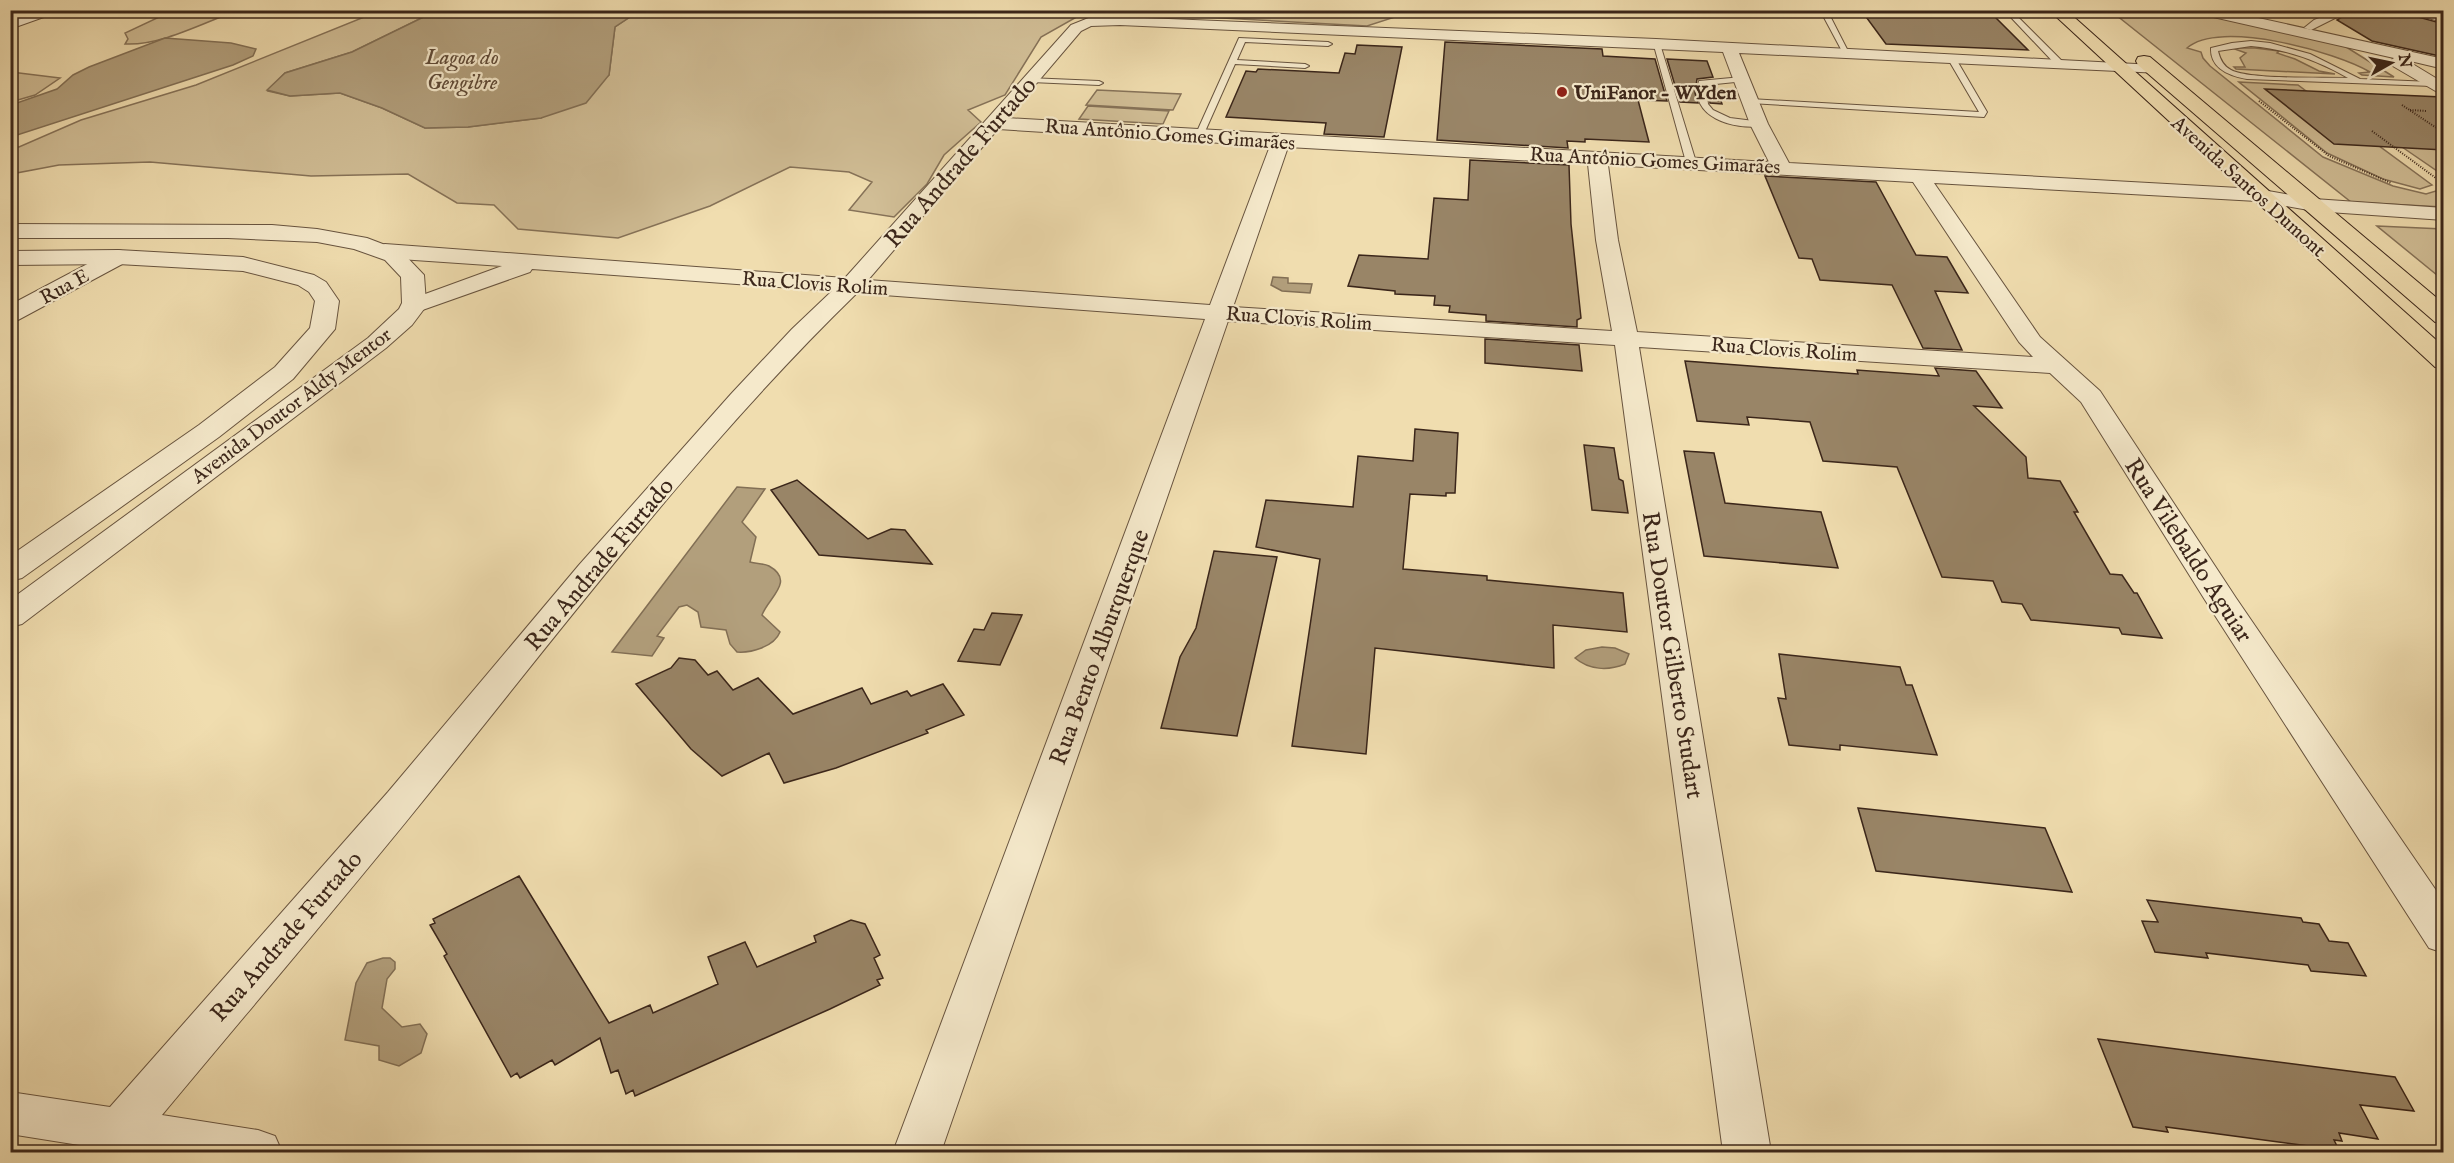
<svg xmlns="http://www.w3.org/2000/svg" width="2454" height="1163" font-family="'IM FELL English',serif">
<rect width="100%" height="100%" fill="#f0ddaf"/>
<filter id="stains"><feTurbulence type="fractalNoise" baseFrequency=".00333" numOctaves="4"/><feColorMatrix values="0 0 0 0 .2 0 0 0 0 .09 0 0 0 0 .02 0 0 0 .5 -.17"/></filter>
<radialGradient id="worn" r=".72"><stop offset=".6" stop-color="#630" stop-opacity="0"/><stop offset="1" stop-color="#630" stop-opacity=".3"/></radialGradient>
<!-- green -->
<path fill="#d1be96" stroke="#867258" stroke-width="1.5" d="M833,10L832,12L837,14L852,10L1397,11L1395,17L1367,26L1132,13L1080,15L1041,37L1005,95L968,110L981,122L944,155L927,184L894,217L849,210L872,182L849,172L790,167L710,206L618,238L518,229L494,205L457,203L408,174L311,176L150,162L59,165L11,174V147H19L81,120L196,85L379,11H436L352,52L285,73L268,91L290,96L340,93L382,108L425,128L468,127L541,118L609,75L615,27L639,11Z
M172,11V10L236,11C203,23 160,46 125,44L128,39L125,33Z
M2111,11H2187L2343,45L2394,77L2362,75L2359,73L2370,72C2336,52 2219,19 2187,48L2201,52L2203,58L2210,66L2323,157L2393,186L2426,194L2439,190L2443,194V207L2351,202Z
M2232,48H2255L2279,51L2277,53L2295,59L2319,71L2335,74L2236,69L2234,67H2245L2240,58L2246,53Z
M11,72L60,78L35,95L11,102Z
M2239,82L2298,85L2306,91L2266,90L2379,146L2432,185L2420,189L2383,179L2327,153Z
M1097,90L1181,94L1173,110L1086,105Z
M1088,106L1169,111L1163,124L1079,119Z
M2402,147L2443,149V175Z
M2377,226L2443,229V280Z"/>
<!-- water -->
<path fill="#b29f7c" stroke="#826f55" stroke-width="1.5" d="M436,11V10L639,11L615,27L609,75L586,103L541,118L468,127L425,128L382,108L340,93L290,96L267,90L285,73L352,52Z
M165,38L231,43L256,49L253,56L233,65L11,137V105L57,89L73,75L89,67Z
M1273,277L1288,278V283L1312,284L1310,293L1282,291L1271,285Z
M737,487L765,489L742,522L756,537L750,562C756,564 763,563 769,566C796,581 768,598 762,615L780,632C774,647 751,653 737,652L730,644L726,630L701,627L698,612L687,605L679,607L657,636L664,638L652,656L612,652Z
M1602,647L1615,648L1629,654L1625,664C1608,671 1589,670 1575,658L1586,650Z
M383,958H390L395,962V969L387,979L382,1008L402,1027L420,1024L427,1034L421,1053L399,1066L379,1060V1046L345,1040L356,983L367,963Z"/>
<!-- building -->
<path fill="#998567" stroke="#3b261a" stroke-width="1.5" d="M1861,10H1988L2028,50L1886,44Z
M2353,10H2393L2444,24V57L2372,41L2337,20Z
M1445,42L1602,49L1603,56L1655,59L1667,101L1638,100L1649,142L1585,139V142L1567,141L1568,148L1437,140Z
M1357,45L1402,47L1384,137L1324,134L1326,123L1226,117L1246,71L1256,72L1258,69L1339,73L1345,53L1355,54Z
M1667,59L1707,61L1713,77L1697,79L1695,93L1698,103L1680,102Z
M1716,86L1722,104L1710,103L1708,87Z
M2265,89L2442,97L2444,150L2334,144Z
M1470,160L1569,165L1571,224L1581,318L1577,320V327L1486,321V315L1449,312L1450,306L1434,305L1435,296L1395,294V291L1348,286L1359,255L1428,259L1434,198L1468,200Z
M1765,176L1876,182L1916,255L1947,257L1968,293L1935,291L1962,350L1923,348L1892,285L1820,280L1812,259L1799,258Z
M1485,339L1579,345L1582,371L1485,363Z
M1685,361L1858,374L1857,370L1939,376L1935,368L1976,371L2002,408L1974,406L2026,457L2028,478L2060,481L2078,512H2074L2110,574L2122,575L2134,593H2137L2162,638L2122,634L2119,628L2031,620L2022,604L2002,602L1993,581L1942,577L1897,467L1823,461L1810,422L1747,417L1749,425L1697,421Z
M1415,429L1458,433L1455,493H1446V496L1410,494L1403,569L1487,576V580L1623,593L1627,632L1553,625L1554,668L1375,648L1366,754L1292,746L1320,559L1256,547L1266,500L1353,507L1358,456L1413,461Z
M1584,445L1614,448L1619,479L1623,481L1628,513L1592,510Z
M1684,451L1714,453L1725,503L1821,512L1838,568L1704,556Z
M797,480L868,539L891,529L905,530L932,564L819,555L771,490Z
M1214,551L1277,557L1237,736L1161,728L1180,657L1196,628Z
M992,613L1022,615L1000,665L958,661L974,629L984,630Z
M1779,654L1900,667L1906,685H1912L1937,755L1840,745V750L1789,745L1778,698L1786,699Z
M679,658L695,660L708,675L717,671L733,690L758,678L793,714L862,688L871,704L907,691L911,696L943,684L964,715L926,730L928,733L836,768L784,783L769,753L722,776L691,749L636,684L671,668Z
M1858,808L2045,828L2072,892L1876,871Z
M519,876L609,1023L650,1005L653,1013L718,984L708,957L745,942L757,967L816,942L814,936L851,920L865,924L880,955L874,958L883,978L877,980L880,985L830,1009L635,1096L633,1090L626,1094L618,1070L611,1073L600,1038L555,1065L552,1060L520,1078L517,1073L511,1077L444,956L447,954L430,925L435,923L433,919Z
M2147,900L2301,918L2303,922L2319,924L2329,941L2348,943L2366,976L2311,971L2308,965L2206,953L2208,958L2155,952L2142,921L2158,922Z
M2098,1039L2395,1077L2414,1111L2360,1105L2378,1139L2339,1133L2342,1141L2334,1140L2339,1150L2166,1127L2168,1132L2133,1127Z"/>
<g fill="none" stroke-linecap="round" stroke-linejoin="round">
<!-- service casing -->
<g stroke="#68543f" stroke-width="2">
<path id="service" d="M1820,10H1827L1850,55L1843,53Z
M2004,10H2011L2063,62V66H2057Z
M2340,10H2351L2311,30L2304,28L2314,20Z
M2395,10H2410L2444,18V22Z
M1239,38L1328,42L1332,44L1328,46L1245,42L1237,60L1305,64L1309,66L1305,68L1235,64L1203,136L1196,138L1195,136Z
M2251,41L2270,43L2310,54L2360,79L2432,82L2436,84L2432,86L2247,79C2230,76 2210,69 2211,48L2232,43ZM2251,46C2286,49 2317,60 2348,78C2323,77 2250,80 2231,70C2223,66 2220,59 2218,51Z
M1653,42L1660,44L1696,162L1694,164L1686,162Z
M1952,57L1956,59L1987,112L1984,117L1750,103L1746,101L1750,99L1979,112L1948,59Z
M1742,77H1745V81L1706,85L1708,104L1713,110L1730,118L1762,122V126C1734,130 1688,117 1699,81Z
M1028,78L1099,81L1103,83L1099,85L1031,82H1028Z"/>
</g>
<!-- minor casing -->
<g stroke="#68543f" stroke-width="2">
<path id="minor" d="M2193,10H2222L2444,59V69L2406,60L2444,83V96L2391,65L2389,62L2394,58L2200,14Z
M1091,17H1120L1656,39L2155,65L2163,70L2161,73L1739,53L1768,124L1789,163L2257,189L2314,199L2444,208V220L2314,211L2257,201L1934,183L2040,337L2100,391L2236,598L2444,902V953L2429,948L2205,600L2081,402L2050,373L1639,347L1771,1152H1723L1615,345L1228,321L941,1152H893L1205,319L857,293C711,435 586,598 459,756C362,878 261,996 162,1115L258,1130L275,1136L282,1152H123L10,1134V1092L110,1107L388,792L579,565L731,394L792,329L832,291L532,269L530,272L414,313L406,311L402,306L406,301L502,266L385,258L377,256L374,251L377,246L385,244L845,278L1071,25ZM1120,25L1723,52L1750,124L1769,162L1007,118L1081,31L1091,26ZM998,129L1270,146L1210,305L868,280ZM1288,147L1588,164L1596,240L1612,331L1233,307ZM1608,165L1913,182L2019,342L2033,357L1637,332L1618,240Z
M118,250L126,252L129,257L126,262L18,320L10,322V305L110,252Z"/>
</g>
<!-- tertiary casing -->
<g stroke="#68543f" stroke-width="2">
<path id="tertiary" d="M34,10H57L55,13L10,29V19Z
M10,224L272,225L317,229L367,238L401,251L424,275L426,303L424,309L412,325L386,348L22,624L10,627V600L368,338L399,309L402,303L401,277L385,260L354,249L317,242L228,238H10Z
M118,250L243,257L314,275L326,282L339,301L335,329L293,379L219,437L22,578L10,581V556L199,425L275,367L310,328L315,301L309,292L298,285L243,271L118,264L10,265V251Z"/>
</g>
<!-- primary casing -->
<g stroke="#3b261a" stroke-width="2">
<path id="primary" d="M2049,10H2066L2444,347V369L2435,367Z
M2144,56L2150,57L2444,304V324L2435,322L2138,65L2136,61L2138,57Z"/>
</g>
<!-- path -->
<path stroke="#3b261a" stroke-width="2" stroke-dasharray="1 1.5" stroke-linecap="butt" d="M2259,101L2329,156L2391,183
M2402,105L2444,133
M2410,110L2427,111
M2372,131L2444,184"/>
<!-- service -->
<use href="#service" fill="#f5e9cb" fill-rule="evenodd"/>
<!-- minor -->
<use href="#minor" fill="#f5e9cb" fill-rule="evenodd"/>
<!-- tertiary -->
<use href="#tertiary" fill="#f5e9cb" fill-rule="evenodd"/>
<!-- primary -->
<use href="#primary" fill="#f0ddaf" fill-rule="evenodd"/>
</g>
<!-- markers -->
<circle fill="#8f2418" stroke="#f5e9cb" stroke-width="2" cx="1562" cy="92" r="6"/>
<g text-anchor="middle" stroke-width="4.5" stroke-linejoin="round" paint-order="stroke">
<!-- far-poi labels -->
<g font-size="20" font-weight="bold" fill="#3b261a" stroke="#f5e9cb" text-anchor="start">
<text x="1574" y="99">UniFanor - WYden</text>
</g>
<!-- far-street labels -->
<g font-size="20" fill="#3b261a" stroke="#f5e9cb">
<text transform="translate(1170 134) rotate(4)" y="7">Rua Antônio Gomes Gimarães</text>
<text transform="translate(1655 160) rotate(3)" y="7">Rua Antônio Gomes Gimarães</text>
<text transform="translate(2249 186) rotate(42)" y="7">Avenida Santos Dumont</text>
<text transform="translate(815 283) rotate(4)" y="7">Rua Clovis Rolim</text>
<text transform="translate(64 286) rotate(-29)" y="7">Rua E</text>
<text transform="translate(1299 318) rotate(4)" y="7">Rua Clovis Rolim</text>
<text transform="translate(1784 349) rotate(4)" y="7">Rua Clovis Rolim</text>
<text transform="translate(291 405) rotate(-37)" y="7">Avenida Doutor Aldy Mentor</text>
</g>
<!-- far-water labels -->
<g font-size="22" font-style="italic" fill="#5f4a37" stroke="#f5e9cb">
<text x="462" y="64">Lagoa do<tspan x="462" dy="25">Gengibre</tspan></text>
</g>
<!-- street labels -->
<g font-size="24" fill="#3b261a" stroke="#f5e9cb">
<text transform="translate(960 162) rotate(-49)" y="8">Rua Andrade Furtado</text>
<text transform="translate(2189 550) rotate(57)" y="8">Rua Vilebaldo Aguiar</text>
<text transform="translate(599 564) rotate(-50)" y="8">Rua Andrade Furtado</text>
<text transform="translate(1099 647) rotate(-70)" y="8">Rua Bento Alburquerque</text>
<text transform="translate(1673 655) rotate(81)" y="8">Rua Doutor Gilberto Studart</text>
<text transform="translate(286 936) rotate(-49)" y="8">Rua Andrade Furtado</text>
</g>
</g>
<!-- margin -->
<rect width="2454" height="1163" fill="none" stroke="#f0ddaf" stroke-width="36"/>
<rect x="12" y="12" width="2430" height="1139" fill="none" stroke="#3b261a" stroke-width="3"/>
<rect x="18" y="18" width="2418" height="1127" fill="none" stroke="#3b261a" stroke-width="1.5"/>
<!-- north arrow -->
<g transform="translate(2391 63) rotate(81)" stroke="#f5e9cb" stroke-width="4.5" paint-order="stroke">
<path d="M0-4.5L10 22L0 15L-10 22Z" fill="#3b261a"/>
<text y="-9" font-size="16" font-weight="bold" text-anchor="middle" fill="#3b261a">N</text>
</g>
<rect width="100%" height="100%" filter="url(#stains)"/>
<rect width="100%" height="100%" fill="url(#worn)"/>
</svg>
